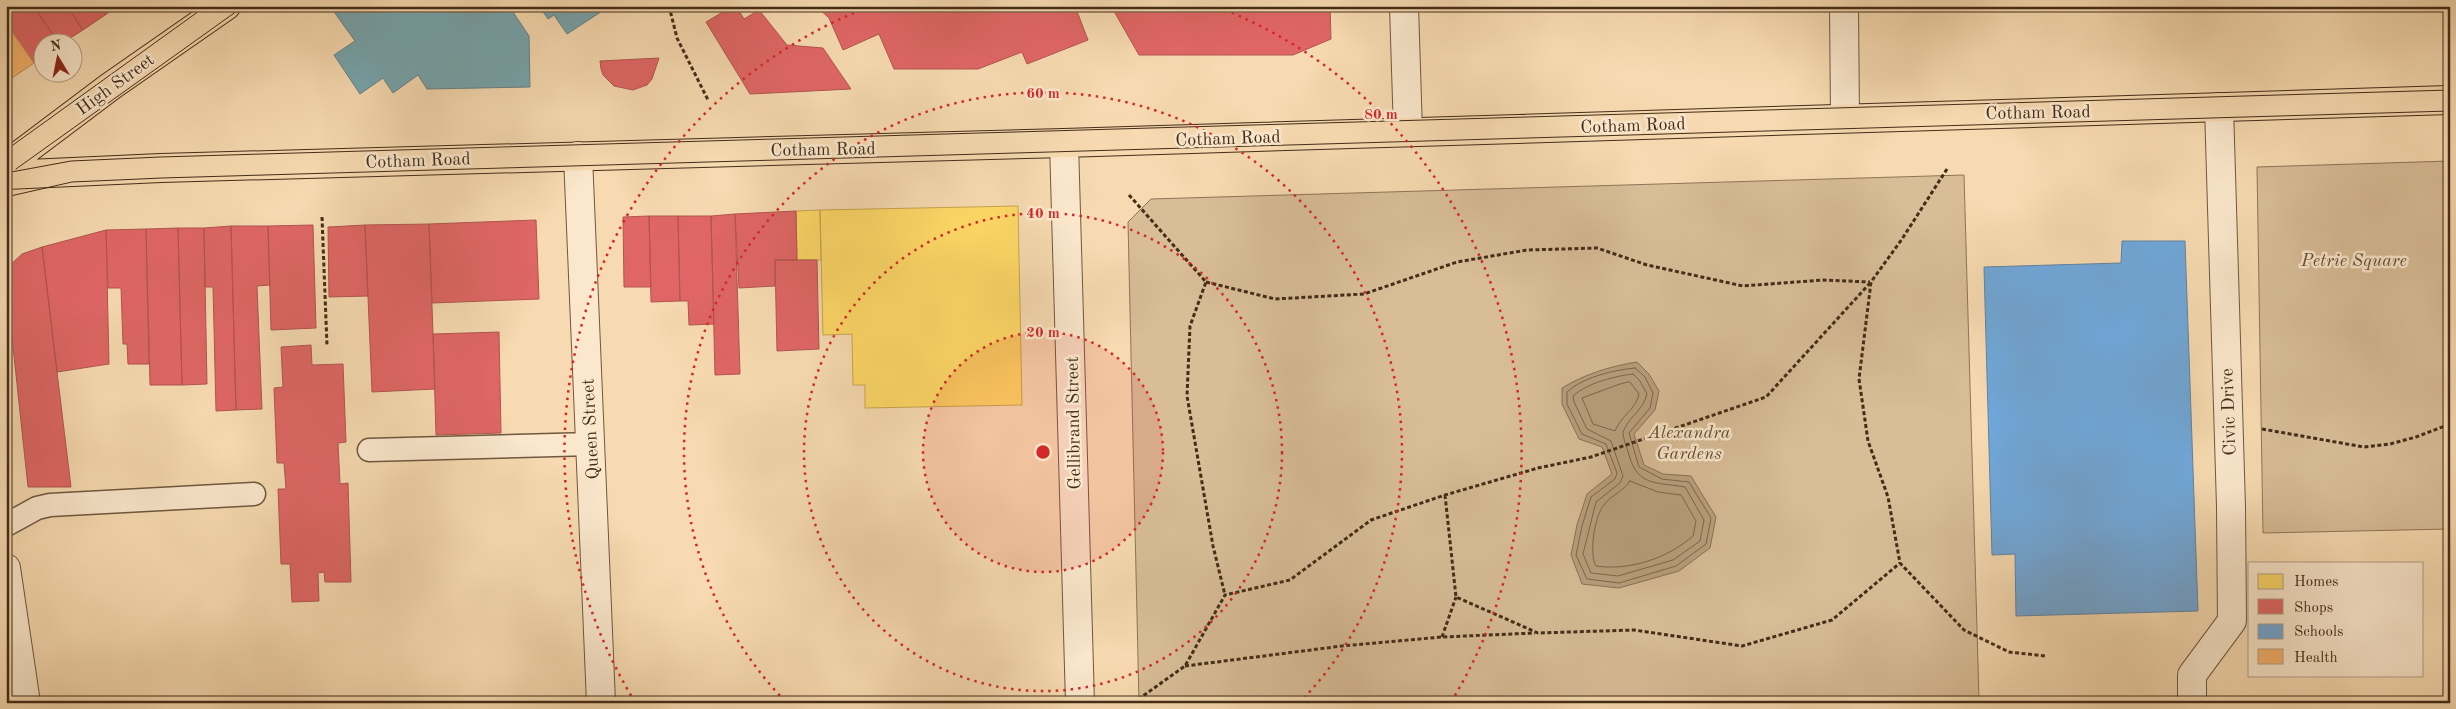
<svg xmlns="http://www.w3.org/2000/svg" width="2456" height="709" font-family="'Old Standard TT',serif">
<rect width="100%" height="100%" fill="#f7dab1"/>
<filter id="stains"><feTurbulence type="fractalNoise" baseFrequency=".004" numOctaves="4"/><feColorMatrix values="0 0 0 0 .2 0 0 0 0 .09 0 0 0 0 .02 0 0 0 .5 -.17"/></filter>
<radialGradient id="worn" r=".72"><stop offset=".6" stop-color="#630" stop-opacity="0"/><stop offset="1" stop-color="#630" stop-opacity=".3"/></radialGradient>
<!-- green -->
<path fill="#d8bd97" stroke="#8e7558" d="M2450,161V529L2263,533L2257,167Z
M1964,175L1979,699L1847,703H1139L1128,222L1151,199Z"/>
<!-- water -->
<path fill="#ba9f7d" stroke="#8a7155" d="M1637,362L1649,374L1659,391L1655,410L1634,434L1644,465L1663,474L1691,476L1716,517L1710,548L1679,571L1619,588L1582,584L1571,555L1577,525L1587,494L1612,474L1602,447L1579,439L1562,404V388C1585,374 1611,366 1637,362Z"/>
<!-- homes -->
<path fill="#ffd966" stroke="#c7a54f" d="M1018,206L1022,405L865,408V385H853L852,334L823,335L820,210Z
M820,210L821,260H797L796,211Z"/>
<!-- shops -->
<path fill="#e06666" stroke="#b1554f" d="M6,6H33L58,42H42V57L34,63L6,23Z
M33,6H67L83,30L64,42H58Z
M67,6H99L105,15L83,30Z
M99,6H118L105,15Z
M733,6H736L744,19L759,10L787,45L823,48L851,89L750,94L706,22Z
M816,6H1075L1088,40L1027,64L1022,52L978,69H894L879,34L843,50L829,18Z
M1111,6H1330L1331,39L1293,55H1139Z
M659,58L652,79L647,85L633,90L614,86L603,75L601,69L600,61Z
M796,211L797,260H775V286L739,288L735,214Z
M735,214L740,374L715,375L711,216Z
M649,216L651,287H624L623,217Z
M649,216H678L680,301L651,302Z
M678,216H711L714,324L689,325L688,301H680Z
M536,220L539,299L432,303L429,224Z
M429,224L435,389L372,392L365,225Z
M313,225L316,328L271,330L268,226Z
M365,225L368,296L329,297L328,227Z
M231,226L236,410L216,411L213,287H205L204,228Z
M231,226H268L270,285L257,286L262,409L236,410Z
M178,228L182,385H150L146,229Z
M178,228H204L207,384L182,385Z
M146,229L149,364H128L127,344H123L121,288H108L106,230Z
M106,230L109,364L57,372L42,247Z
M42,247L57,372L71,487H28L6,281L9,266L22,254Z
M775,260H817L819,349L777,351Z
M499,332L501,433L436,435L433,334Z
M311,345L312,365L343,364L346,442L338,443L340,484L348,483L351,582H325L324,572L318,573L319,601L292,602L290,564H281L278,489H286L284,463H277L274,388L283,387L281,347Z"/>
<!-- schools -->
<path fill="#6fa8dc" stroke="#6283a1" d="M2122,241H2185L2198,611L2016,616L2015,554L1992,555L1984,267L2121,263Z"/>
<!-- health -->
<path fill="#f6b26b" stroke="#c08a52" d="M6,23L34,63L6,82Z"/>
<!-- public -->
<path fill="#76a5af" stroke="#678182" d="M336,6H509L529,36L530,87L427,89L418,75L393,93L383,78L360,94L334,55L355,41L332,9Z
M539,6H610L567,34L554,15L548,19Z"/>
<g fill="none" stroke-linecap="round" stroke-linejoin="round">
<!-- shore -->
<path stroke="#7e664a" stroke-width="1" d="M1635,368L1645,377L1653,393L1650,408L1629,433L1639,467L1662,479L1689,482L1711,518L1706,544L1676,566L1619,583L1587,579L1576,555L1582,526L1591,497L1615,479L1617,473L1606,444L1582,434L1567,404V392C1583,377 1614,370 1635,368Z
M1633,374L1640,381L1647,394C1643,411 1629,416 1623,432C1623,439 1627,447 1629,455C1638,487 1657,482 1685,487L1704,520L1700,541L1673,560L1618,576L1591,573L1583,554L1596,502L1620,483L1623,476L1611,441L1587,429L1574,402L1573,396C1587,383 1615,376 1633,374Z
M1630,382L1639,394C1637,408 1620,417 1615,431L1593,424L1582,398L1620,384Z
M1630,481L1658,492L1681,495L1696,521L1693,536C1668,558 1630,571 1596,566C1589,554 1594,517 1604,505C1611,495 1623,492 1630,481Z"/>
<!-- lane casing -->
<g stroke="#70583e" stroke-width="25">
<path id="lane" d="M369,450L591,444
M6,525L37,508L50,505L254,494"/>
</g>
<!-- street casing -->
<g stroke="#70583e" stroke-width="30">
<path id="street" d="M1404,6L1408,132
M1844,6L1845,118
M1064,143L1080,703
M578,156L601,703
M6,568L26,703
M2192,703V675L2232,621L2231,507L2219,107"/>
</g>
<!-- primary casing -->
<g stroke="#432d18" stroke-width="30">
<path id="primary" d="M6,165L111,86L226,6
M6,175L161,168L1064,143L2450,100"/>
</g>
<!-- path -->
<path stroke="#432d18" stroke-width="3" stroke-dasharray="4 2.5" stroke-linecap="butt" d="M669,6L677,38L708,100
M1947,169L1902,239L1871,282L1859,379L1868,441L1888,497L1900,563L1964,630L2009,652L2045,656
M1129,195L1206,282L1190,326L1187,396L1213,546L1225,595
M322,217L327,346
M1206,282L1275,299L1364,294L1457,262L1527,250L1597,248L1647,265L1743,286L1822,280L1870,282
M2262,429L2364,447L2390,444L2416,437L2450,424
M1445,495L1456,597L1538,633L1634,630L1742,646L1832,620L1900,563
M1442,637L1456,597
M1185,666L1342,646L1442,637L1535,633
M1133,703L1185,666L1225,595L1290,580L1371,520L1445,495L1538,468L1591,457L1766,397L1871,282"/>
<!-- lane -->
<use href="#lane" stroke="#fae7cc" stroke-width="22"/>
<!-- street -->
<use href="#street" stroke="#fae7cc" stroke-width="28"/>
<!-- primary -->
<use href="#primary" stroke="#f7dab1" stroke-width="28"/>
<!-- tram -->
<path stroke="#432d18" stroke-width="1" d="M6,150L206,6
M16,169L244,6
M6,173L71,161L160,157L2450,90
M6,197L72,182L162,178L2450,111"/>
</g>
<!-- distance rings -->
<circle cx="1043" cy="452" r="120" fill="#d62828" fill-opacity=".12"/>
<g fill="none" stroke="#d62828" stroke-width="2.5" stroke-dasharray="2.5 5">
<circle cx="1043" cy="452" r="120"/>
<circle cx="1043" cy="452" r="239"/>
<path d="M785 701A359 359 0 1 1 1301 701"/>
<path d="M635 702A478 478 0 0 1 868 7M1218 7A478 478 0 0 1 1451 702"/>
</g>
<g text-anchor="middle" stroke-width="5" stroke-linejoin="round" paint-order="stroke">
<!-- street labels -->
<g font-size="18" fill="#432d18" stroke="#fae7cc">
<text transform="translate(115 84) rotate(-36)" y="6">High Street</text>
<text transform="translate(2038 112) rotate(-1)" y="6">Cotham Road</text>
<text transform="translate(1633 125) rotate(-2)" y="6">Cotham Road</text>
<text transform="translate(1228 138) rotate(-2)" y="6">Cotham Road</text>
<text transform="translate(823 149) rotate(-1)" y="6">Cotham Road</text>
<text transform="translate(418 160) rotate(-2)" y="6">Cotham Road</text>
<text transform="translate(2228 412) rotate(-92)" y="6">Civic Drive</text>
<text transform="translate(1073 423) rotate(-91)" y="6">Gellibrand Street</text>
<text transform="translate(590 429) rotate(-93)" y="6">Queen Street</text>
</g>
<!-- park labels -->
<g font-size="18" font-style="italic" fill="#614a31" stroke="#fae7cc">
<text x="2354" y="266">Petrie Square</text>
<text x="1689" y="438">Alexandra<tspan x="1689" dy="21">Gardens</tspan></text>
</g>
</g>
<circle cx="1043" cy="452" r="8" fill="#d62828" stroke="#fae7cc" stroke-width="2.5"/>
<g font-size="15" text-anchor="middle" font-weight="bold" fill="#d62828" stroke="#fae7cc" stroke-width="5" stroke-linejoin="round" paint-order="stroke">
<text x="1043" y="98">60 m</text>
<text x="1381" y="119">80 m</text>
<text x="1043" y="218">40 m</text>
<text x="1043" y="337">20 m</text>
</g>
<!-- margin -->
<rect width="2456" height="709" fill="none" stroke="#f7dab1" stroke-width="25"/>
<rect x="8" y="8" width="2441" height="694" fill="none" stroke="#432d18" stroke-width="2.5"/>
<rect x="12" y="12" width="2431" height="684" fill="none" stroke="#432d18"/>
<!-- legend -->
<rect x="2248" y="562" width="175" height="115" fill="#fae7cc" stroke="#b19d84"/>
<rect x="2258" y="574" width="25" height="15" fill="#ffd966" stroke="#b19d84"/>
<text x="2294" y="586" font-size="15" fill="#432d18">Homes</text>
<rect x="2258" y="599" width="25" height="15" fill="#e06666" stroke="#b19d84"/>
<text x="2294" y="612" font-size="15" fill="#432d18">Shops</text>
<rect x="2258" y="624" width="25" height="15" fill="#6fa8dc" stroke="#b19d84"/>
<text x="2294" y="636" font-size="15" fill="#432d18">Schools</text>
<rect x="2258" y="649" width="25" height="15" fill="#f6b26b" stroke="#b19d84"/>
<text x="2294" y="662" font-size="15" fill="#432d18">Health</text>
<!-- north arrow -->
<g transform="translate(58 58) rotate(350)"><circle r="24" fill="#fae7cc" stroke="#b19d84"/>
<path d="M0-4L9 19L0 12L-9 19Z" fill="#8f2418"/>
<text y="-8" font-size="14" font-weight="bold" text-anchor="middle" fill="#432d18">N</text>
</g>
<rect width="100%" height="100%" filter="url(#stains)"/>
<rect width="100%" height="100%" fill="url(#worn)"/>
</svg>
